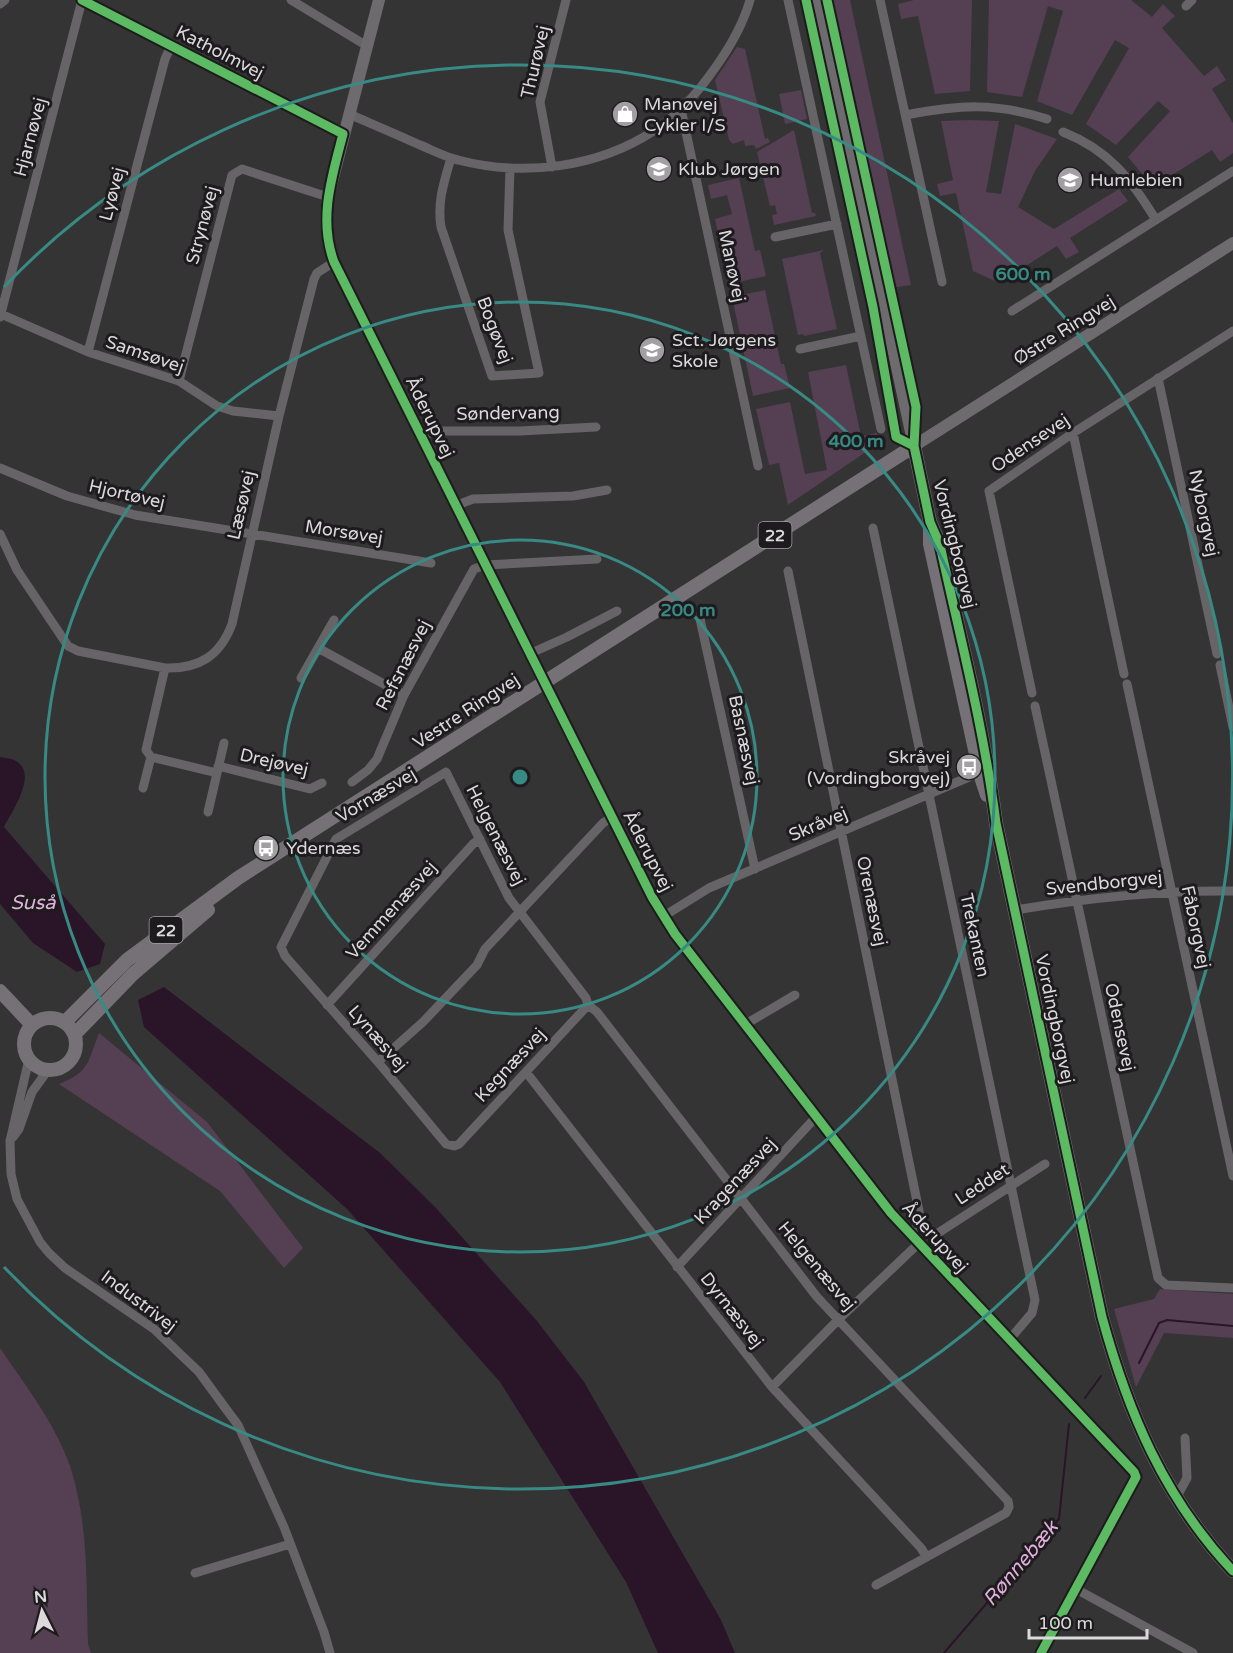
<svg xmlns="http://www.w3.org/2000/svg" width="1233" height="1653" font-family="'Varela Round',sans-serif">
<rect width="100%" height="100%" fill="#353435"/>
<!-- green -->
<path fill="#553f53" d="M831,0H850L911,285L891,288Z
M914,0H972L970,91L935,94L918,16L901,19L898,4Z
M989,0H1131L1152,17L1163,4L1175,16L1162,28L1204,76L1217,66L1226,80L1212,89L1233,123V153L1220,162L1212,150L1153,187L1128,157L1170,111L1158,101L1116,145L1086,124L1129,48L1115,40L1072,115L1037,101L1063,11L1048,6L1022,97L987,92Z
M737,47L745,49L765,139L768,138L770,142L756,149L754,145L745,146L744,140L733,144L729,140L715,80Z
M801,90L807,119L785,124L779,94Z
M969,120L999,121L986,192L1001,194L1015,124L1057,139L1035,171L1018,207L1054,229L1119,189L1128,201L1070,238L1079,252L1066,259L1057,246L999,283L973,271L956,193L940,196L937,184L953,180L941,121Z
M794,130L812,213H815L816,216L774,225L772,215L777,214L775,205L770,206L757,152Z
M739,178L755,251L760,250L766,276L729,284L715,219L732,214L727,195L711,199L708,185Z
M824,250L820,253L837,329L804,336L803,334L798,335L782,259Z
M765,290L781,364H784L790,388L753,396L732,297Z
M846,365L861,436L877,433L879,443L788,505L779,463L769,465L756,409L790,402L805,474L827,470L808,372Z
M99,1033L207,1122L303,1248L284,1268L220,1191L59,1084C90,1072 88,1061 99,1033Z
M1160,1289L1233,1294V1338L1164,1333L1136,1387L1114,1309L1154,1299Z
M0,1348C25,1385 55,1423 70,1466C89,1524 86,1585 88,1644L91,1653H0Z"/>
<!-- water -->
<path fill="#2a1428" d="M0,757C4,758 10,758 14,760C40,772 12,811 4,827L105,944L100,964L77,972L33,943L0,904Z
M164,987L380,1153L435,1207L537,1321L584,1382L721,1620L735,1653H658L626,1582L500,1382L347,1209L144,1027L138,1000Z"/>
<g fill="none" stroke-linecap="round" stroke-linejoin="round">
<!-- stream -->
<path stroke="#2a1428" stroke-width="2" d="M1139,1363L1159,1323L1167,1320L1233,1326
M1085,1398L1101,1376
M944,1653L1059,1519L1069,1424"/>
<!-- street -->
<path stroke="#666466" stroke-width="9" d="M82,0L343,134
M291,0L367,46
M788,0L881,429
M880,0L942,282
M0,4L5,0
M1186,6L1192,0
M681,109L758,466
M349,114C372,124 396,134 420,145C432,150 445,157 458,160C523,177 598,168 655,130C678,115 699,91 715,68C730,47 743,25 750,0
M906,115C959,105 994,102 1047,119
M1063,132C1109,150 1131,179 1156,220
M451,158C444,182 437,202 441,227L492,376L539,373L508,230L510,168
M552,167L540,102L566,0
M775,237L837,224
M1012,311L1233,171
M1,314L88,352L179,381L217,406L233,411L279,416
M0,317L82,0
M800,349L861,336
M88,352L165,59L171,46
M1158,378L1217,654
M179,381L232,175L242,169L328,197
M1073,433L1124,674
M420,435L439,431H520L596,427
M0,468L67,496L135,515L431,563
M455,506L473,499L573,496L607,490
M873,528L1035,1300L1032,1313L1009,1340
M0,534L17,570L68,646L78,651L165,668C199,669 220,656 232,624L279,416L314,279L317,273L334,262
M788,571L920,1216L917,1226L910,1234
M700,619L755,869
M318,648L404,695
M529,654L567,637L617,611
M1220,665L1233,727
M165,668L146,750L151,757L217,773
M301,678L334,620
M1127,684L1233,1176
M1032,693L989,491L1073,433L1233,331
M1035,706L1158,1278L1166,1285L1233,1288
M218,766L310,789L322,783
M352,782L368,770L377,759L404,695L474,569L485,565L597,559
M143,788L151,757
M607,808L652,897L675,934L891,1213L1134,1472L1136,1477L1041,1653
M208,812L224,743
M1015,910C1087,898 1160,890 1233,891
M664,916L709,888L969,777
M327,1005L473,844L480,839
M588,1005L459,1144L454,1146L446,1144L378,1062L285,956L281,947L336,839L446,772L509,898L586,998L588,1005L597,1012L817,1297L1008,1501L1009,1507L1006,1513L876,1585
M744,1025L795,995
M29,1059L10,1141L11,1174L17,1199L40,1242L49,1253L65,1268L154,1329L199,1372L226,1409L238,1425L284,1527L324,1632L330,1653
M378,1062L423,1022L477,965L485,949L603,823L612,817
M526,1072L772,1387L921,1548L926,1556
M13,1137L19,1129L32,1092L48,1070
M938,1233L1045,1164
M677,1267L816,1117
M772,1387L839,1319L918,1244
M1176,1498L1187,1478L1185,1438
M195,1573L290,1544
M1076,1589L1193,1653"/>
<!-- secondary -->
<path stroke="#6e6b6e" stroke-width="12" d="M379,0L328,197C325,220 326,239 334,262L607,808
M818,0L914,446L1233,243"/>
<!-- primary -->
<path stroke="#767176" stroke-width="14" d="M930,527V544L981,777L987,795
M0,991L32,1025
M24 1044a26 26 0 1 1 52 0a26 26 0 1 1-52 0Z
M65,1022L127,960L238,878L914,446L930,522L940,545C960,637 984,729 996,823L1102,1317C1128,1412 1164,1498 1233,1571
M75,1034L133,974L208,910"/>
<!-- cycleway casing -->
<g stroke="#1d1b1d" stroke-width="13">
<path id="cycleway" d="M82,0L343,134C332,176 318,219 334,262L652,897L675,934L891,1213L1134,1472L1136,1477L1041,1653
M806,0L873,307L896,437L914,446
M827,0L916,407L914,446L930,522L940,545C960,637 984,729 996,823L1102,1317C1128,1412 1164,1498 1233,1571"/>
</g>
<!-- cycleway -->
<use href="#cycleway" stroke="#5cba63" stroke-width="9"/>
</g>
<!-- distance rings -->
<g fill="none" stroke="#388a84" stroke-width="3">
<circle cx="520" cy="777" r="237"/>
<circle cx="520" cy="777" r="475"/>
<path d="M4 287A712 712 0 1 1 4 1267"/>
</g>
<!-- icons -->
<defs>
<g id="shop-disc" transform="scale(1.35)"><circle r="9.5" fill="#a19fa1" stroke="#1d1b1d"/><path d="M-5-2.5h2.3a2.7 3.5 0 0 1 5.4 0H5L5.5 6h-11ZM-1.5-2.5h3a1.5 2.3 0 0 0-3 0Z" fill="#fff"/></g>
<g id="school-disc" transform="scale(1.35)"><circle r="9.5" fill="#a19fa1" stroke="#1d1b1d"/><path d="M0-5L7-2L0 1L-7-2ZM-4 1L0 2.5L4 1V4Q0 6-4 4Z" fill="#fff"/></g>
<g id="bus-disc" transform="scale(1.35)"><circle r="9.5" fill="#a19fa1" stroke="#1d1b1d"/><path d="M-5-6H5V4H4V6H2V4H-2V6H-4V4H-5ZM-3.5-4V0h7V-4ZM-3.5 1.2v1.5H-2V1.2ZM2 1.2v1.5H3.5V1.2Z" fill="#fff"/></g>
</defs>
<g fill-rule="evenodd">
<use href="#shop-disc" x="625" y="114"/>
<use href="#school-disc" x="659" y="169"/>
<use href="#school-disc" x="1070" y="180"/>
<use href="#school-disc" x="652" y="350"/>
<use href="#bus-disc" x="969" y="767"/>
<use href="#bus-disc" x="266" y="848"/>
</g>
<g text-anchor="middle" stroke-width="6" stroke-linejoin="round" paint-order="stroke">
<!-- shield labels -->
<g fill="#1d1b1d" stroke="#a2a0a2" stroke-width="1.5">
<rect x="758.5" y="522" width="33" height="26" rx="4.5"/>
<rect x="149.5" y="917" width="33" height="26" rx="4.5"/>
</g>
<g font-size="16" font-weight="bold" fill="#dbd9db">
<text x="775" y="541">22</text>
<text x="166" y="936">22</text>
</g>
<!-- street labels -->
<g font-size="18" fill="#dbd9db" stroke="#1d1b1d">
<text transform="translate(220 52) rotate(27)" y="6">Katholmvej</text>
<text transform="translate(535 62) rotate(-77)" y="6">Thurøvej</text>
<text transform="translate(30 137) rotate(-75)" y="6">Hjarnøvej</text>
<text transform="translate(112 194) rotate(-75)" y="6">Lyøvej</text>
<text transform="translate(202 225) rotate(-75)" y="6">Strynøvej</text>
<text transform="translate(732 266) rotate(78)" y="6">Manøvej</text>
<text transform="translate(495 330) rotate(69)" y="6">Bogøvej</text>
<text transform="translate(1064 330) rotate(-32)" y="6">Østre Ringvej</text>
<text transform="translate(145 354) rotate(19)" y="6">Samsøvej</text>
<text transform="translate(508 413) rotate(-1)" y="6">Søndervang</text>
<text transform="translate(430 417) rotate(64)" y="6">Åderupvej</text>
<text transform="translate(1030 443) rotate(-34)" y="6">Odensevej</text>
<text transform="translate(127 494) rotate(13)" y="6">Hjortøvej</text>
<text transform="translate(241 505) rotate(-77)" y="6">Læsøvej</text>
<text transform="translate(1204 513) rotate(78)" y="6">Nyborgvej</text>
<text transform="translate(344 532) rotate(9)" y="6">Morsøvej</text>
<text transform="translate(955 544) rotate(76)" y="6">Vordingborgvej</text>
<text transform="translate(403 665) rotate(-63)" y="6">Refsnæsvej</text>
<text transform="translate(466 711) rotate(-33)" y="6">Vestre Ringvej</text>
<text transform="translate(744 740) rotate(78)" y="6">Basnæsvej</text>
<text transform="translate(274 762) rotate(13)" y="6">Drejøvej</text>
<text transform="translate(376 795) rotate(-31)" y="6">Vornæsvej</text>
<text transform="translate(818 824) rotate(-23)" y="6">Skråvej</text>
<text transform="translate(496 835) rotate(63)" y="6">Helgenæsvej</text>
<text transform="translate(648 851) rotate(63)" y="6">Åderupvej</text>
<text transform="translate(1104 883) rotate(-6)" y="6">Svendborgvej</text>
<text transform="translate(872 901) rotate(78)" y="6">Orenæsvej</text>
<text transform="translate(391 910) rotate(-48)" y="6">Vemmenæsvej</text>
<text transform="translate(1196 927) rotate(78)" y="6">Fåborgvej</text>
<text transform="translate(975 935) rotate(78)" y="6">Trekanten</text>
<text transform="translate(1055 1019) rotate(78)" y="6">Vordingborgvej</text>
<text transform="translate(1120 1027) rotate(78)" y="6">Odensevej</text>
<text transform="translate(378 1038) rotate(49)" y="6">Lynæsvej</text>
<text transform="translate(510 1065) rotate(-47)" y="6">Kegnæsvej</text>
<text transform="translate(735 1181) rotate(-47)" y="6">Kragenæsvej</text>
<text transform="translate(982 1184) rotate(-33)" y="6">Leddet</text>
<text transform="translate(935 1237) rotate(48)" y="6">Åderupvej</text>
<text transform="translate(817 1266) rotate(50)" y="6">Helgenæsvej</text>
<text transform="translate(139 1301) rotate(37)" y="6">Industrivej</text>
<text transform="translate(732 1310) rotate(52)" y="6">Dyrnæsvej</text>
</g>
<!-- poi labels -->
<g font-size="18" fill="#dbd9db" stroke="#1d1b1d" text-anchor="start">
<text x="644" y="110">Manøvej<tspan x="644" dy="21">Cykler I/S</tspan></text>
<text x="678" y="175">Klub Jørgen</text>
<text x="1090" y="186">Humlebien</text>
<text x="672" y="346">Sct. Jørgens<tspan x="672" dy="21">Skole</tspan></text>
<text x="950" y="763" text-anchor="end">Skråvej<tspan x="950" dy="21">(Vordingborgvej)</tspan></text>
<text x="286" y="854">Ydernæs</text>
</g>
<!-- water labels -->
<g font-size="20" font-style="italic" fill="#e3b0de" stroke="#1d1b1d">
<text x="33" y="909">Suså</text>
<text transform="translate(1020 1563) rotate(-50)" y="7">Rønnebæk</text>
</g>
</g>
<circle cx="520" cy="777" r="9" fill="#388a84" stroke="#1d1b1d" stroke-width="3"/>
<g font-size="18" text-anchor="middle" font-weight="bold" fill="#388a84" stroke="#1d1b1d" stroke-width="6" stroke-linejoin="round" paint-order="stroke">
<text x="1023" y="280">600 m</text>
<text x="856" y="447">400 m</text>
<text x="688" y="616">200 m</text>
</g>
<!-- north arrow -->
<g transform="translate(42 1611) rotate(354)" stroke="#1d1b1d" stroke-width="4.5" paint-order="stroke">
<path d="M0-4.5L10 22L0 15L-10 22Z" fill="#dbd9db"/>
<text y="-9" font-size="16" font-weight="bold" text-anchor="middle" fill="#dbd9db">N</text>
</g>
<!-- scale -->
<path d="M1029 1629v9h118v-9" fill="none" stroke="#dbd9db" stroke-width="3"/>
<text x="1038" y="1629" font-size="18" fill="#dbd9db" stroke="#1d1b1d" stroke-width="4.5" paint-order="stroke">100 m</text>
</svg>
